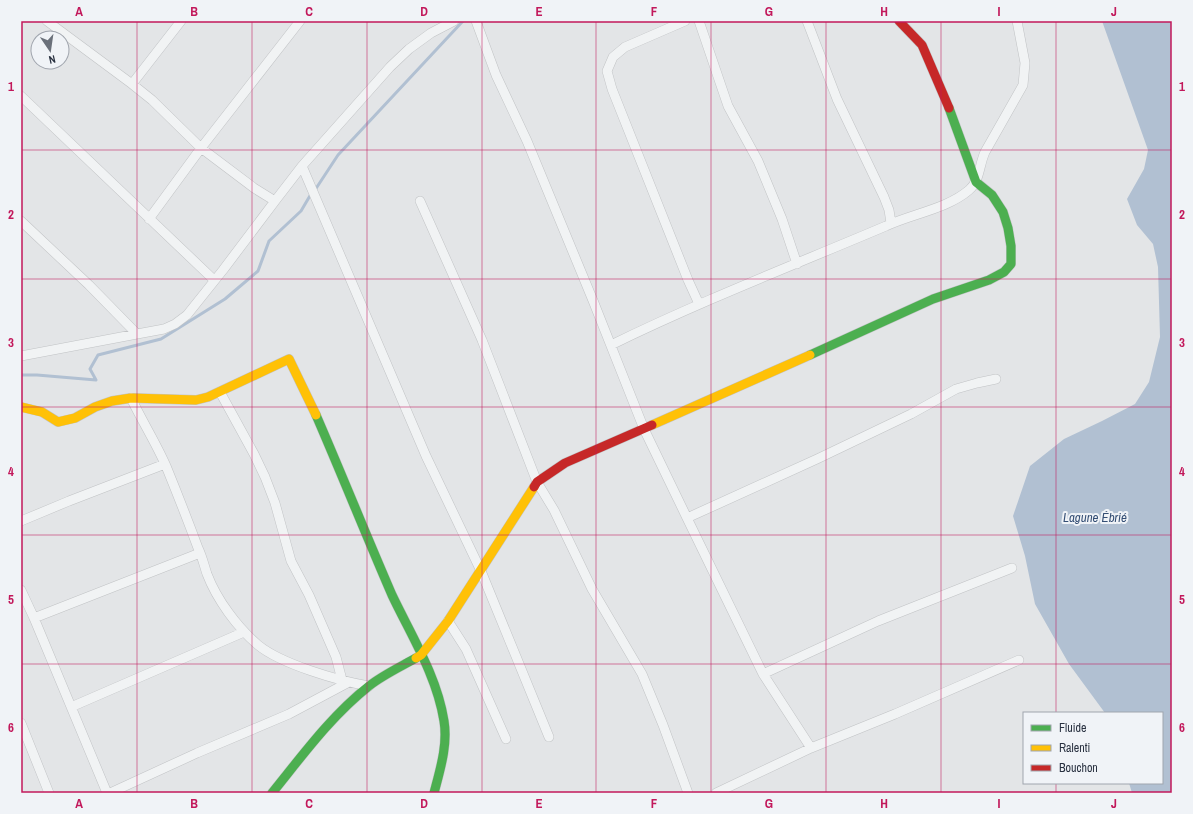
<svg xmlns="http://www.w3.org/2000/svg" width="1193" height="814" font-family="'Archivo Narrow',sans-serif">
<rect width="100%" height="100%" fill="#e3e5e7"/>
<!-- water -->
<path fill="#b1c0d2" d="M1102,21H1172V793H1132L1129,783H1162V713H1105L1069,664L1035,604L1025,556L1013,516L1030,466L1064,439L1102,421L1135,404L1149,382L1160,337L1158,267L1153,244L1137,225L1127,199L1144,169L1148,150Z"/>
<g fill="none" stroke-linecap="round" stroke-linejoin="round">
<!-- stream -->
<path stroke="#b1c0d2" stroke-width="3" d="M315,190L338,155L463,21
M21,375H37L96,380L90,369L98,355L161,339L225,299L258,271L269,241L301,211L311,194"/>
<!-- street casing -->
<g stroke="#c1c3c5" stroke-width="10">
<path id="street" d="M47,21L132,84L152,100L201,148L254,188L275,201L302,166L390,67L409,49L431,33L454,21
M476,21L496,75L527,141L594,303L644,429L687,518L817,459L911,414L956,389L977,383L996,379
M685,21L625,47L613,57L607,71L612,89L688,280L699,304
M699,21L728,106L758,161L782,219L797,264
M807,21L837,99L884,197L889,210L891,223
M132,84L181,21
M21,96L214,280
M302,166L426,456L481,571L549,737
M420,201L482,340L537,482L554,510L592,589L642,674L663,725L688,793
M149,219L201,148L300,21
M21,221L89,285L137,334
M611,345C701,301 794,265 886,226C911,214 947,209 969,190C980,181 979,165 985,152L1023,85L1025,63L1017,21
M21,356L137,334L164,329L175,324L187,315L223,270L275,201
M220,392L254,454L265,477L275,503L291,561L309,595L336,657L342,680
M131,398C142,421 156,443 166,466C177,493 188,521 198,548C202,556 204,565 207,574C217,600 237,627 258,645C281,664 339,681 369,686
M687,518L763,674L878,621L1012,568
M21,521L69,501L165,464
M21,590L34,618L107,793
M34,618L200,553
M448,621L466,649L506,739
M763,674L811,748L895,714L1019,660
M71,707L244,632
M21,723L49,793
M110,793L197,753L289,714L349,682
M716,793L811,748"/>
</g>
<!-- fast casing -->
<g stroke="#c1c3c5" stroke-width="10">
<path id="fast" d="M810,355L933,299L989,280L1004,272L1011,264V246L1008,228L1003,212L992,195L976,182L949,108
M316,415C342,475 366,535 392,595C411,635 437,676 444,721C448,745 440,770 434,793
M272,793C302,756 331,716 369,686C383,675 400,667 416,658"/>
</g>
<!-- slow casing -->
<g stroke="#c1c3c5" stroke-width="10">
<path id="slow" d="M21,407L42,412L58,422L75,418L95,407L112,401L131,398L196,400L208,397L289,359L316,415
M652,425L810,355
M416,658L421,655L448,621L534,487"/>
</g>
<!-- jam casing -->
<g stroke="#c1c3c5" stroke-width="10">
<path id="jam" d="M899,21L922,45L949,108
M534,487L537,482L565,463L652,425"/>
</g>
<!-- street -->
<use href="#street" stroke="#f1f3f4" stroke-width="9"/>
<!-- fast -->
<use href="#fast" stroke="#4caf50" stroke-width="9"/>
<!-- slow -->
<use href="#slow" stroke="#ffc107" stroke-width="9"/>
<!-- jam -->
<use href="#jam" stroke="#c62828" stroke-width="9"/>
</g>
<!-- grid -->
<path fill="none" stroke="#c2185b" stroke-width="1" stroke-opacity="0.55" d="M137,21V793M252,21V793M367,21V793M482,21V793M596,21V793M711,21V793M826,21V793M941,21V793M1056,21V713M21,150H1172M21,279H1172M21,407H1172M21,535H1172M21,664H1172M1056,783V793"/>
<g text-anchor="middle" stroke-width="4" stroke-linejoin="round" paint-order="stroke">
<!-- water labels -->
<g font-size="13" font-style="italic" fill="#344e74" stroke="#f0f3f7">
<text x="1095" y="522">Lagune Ébrié</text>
</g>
</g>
<!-- border -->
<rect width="1193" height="814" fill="none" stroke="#f0f3f7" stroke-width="44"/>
<!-- legend -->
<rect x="1023" y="712" width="140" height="72" fill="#f0f3f7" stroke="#a0a5ae"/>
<rect x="1031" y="725" width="20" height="6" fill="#4caf50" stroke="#a0a5ae"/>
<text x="1059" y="732" font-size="12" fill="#293140">Fluide</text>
<rect x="1031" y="745" width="20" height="6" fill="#ffc107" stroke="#a0a5ae"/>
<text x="1059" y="752" font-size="12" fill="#293140">Ralenti</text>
<rect x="1031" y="765" width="20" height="6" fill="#c62828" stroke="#a0a5ae"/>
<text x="1059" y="772" font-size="12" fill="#293140">Bouchon</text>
<!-- north arrow -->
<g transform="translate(50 50) rotate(167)"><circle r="19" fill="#f0f3f7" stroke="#a0a5ae"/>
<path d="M0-3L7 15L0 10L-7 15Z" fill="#6a707a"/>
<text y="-6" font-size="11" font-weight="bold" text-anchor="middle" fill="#293140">N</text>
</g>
<rect x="22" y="22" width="1149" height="770" fill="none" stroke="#c2185b" stroke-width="1.5"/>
<g font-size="13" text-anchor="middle" font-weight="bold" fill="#c2185b">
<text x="79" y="16">A</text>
<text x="194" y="16">B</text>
<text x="309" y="16">C</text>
<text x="424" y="16">D</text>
<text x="539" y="16">E</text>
<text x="654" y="16">F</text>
<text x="769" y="16">G</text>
<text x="884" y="16">H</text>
<text x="999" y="16">I</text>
<text x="1114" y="16">J</text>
<text x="11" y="91">1</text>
<text x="1182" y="91">1</text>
<text x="11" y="219">2</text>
<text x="1182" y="219">2</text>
<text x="11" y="347">3</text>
<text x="1182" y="347">3</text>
<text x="11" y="476">4</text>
<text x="1182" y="476">4</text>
<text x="11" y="604">5</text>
<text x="1182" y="604">5</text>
<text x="11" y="732">6</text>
<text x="1182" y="732">6</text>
<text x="79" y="808">A</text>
<text x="194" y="808">B</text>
<text x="309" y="808">C</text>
<text x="424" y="808">D</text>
<text x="539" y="808">E</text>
<text x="654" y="808">F</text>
<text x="769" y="808">G</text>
<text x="884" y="808">H</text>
<text x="999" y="808">I</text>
<text x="1114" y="808">J</text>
</g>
</svg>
